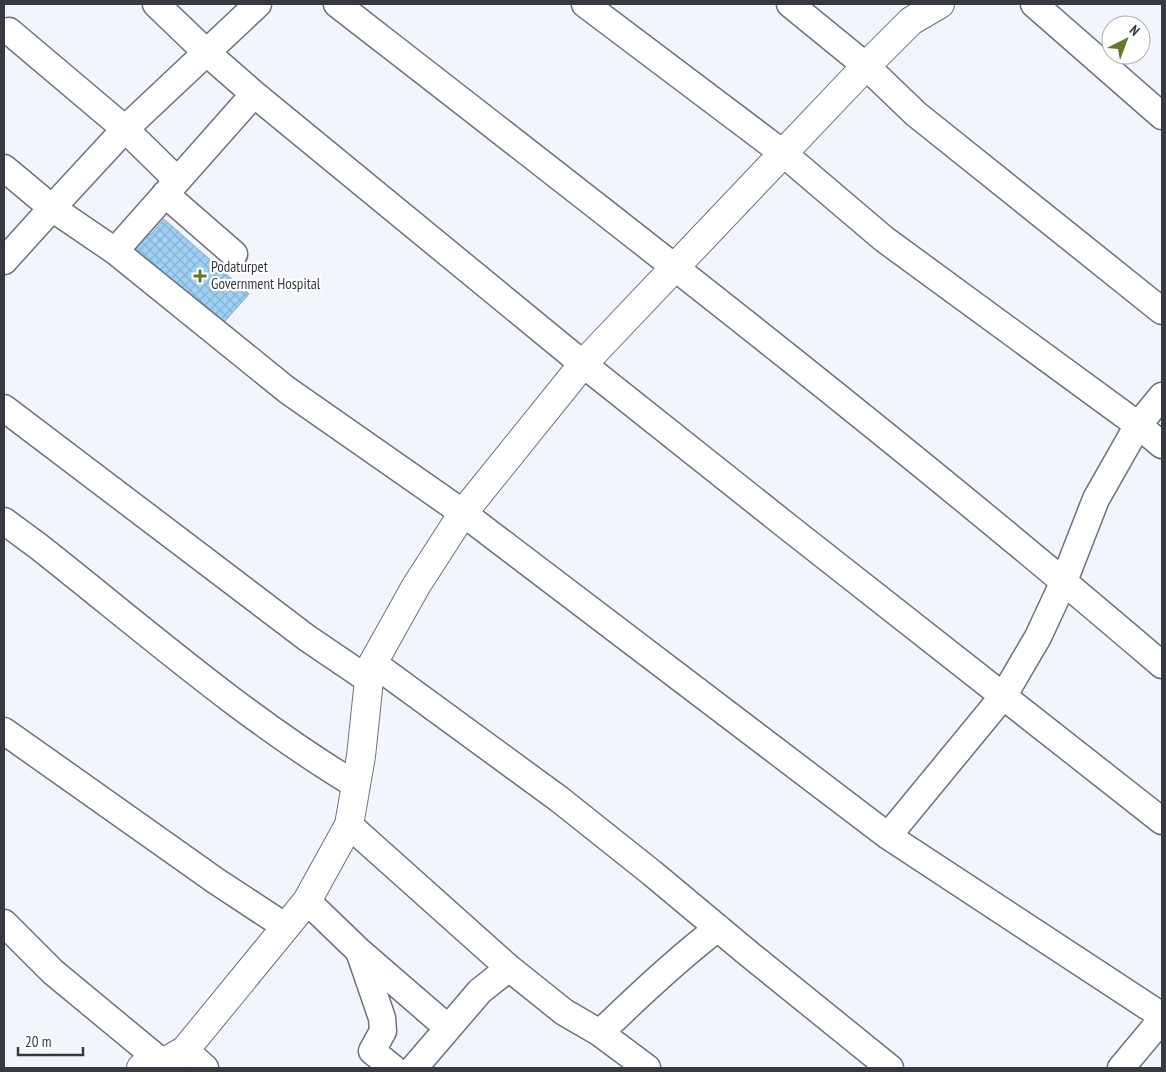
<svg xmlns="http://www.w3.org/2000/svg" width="1166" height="1072" font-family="'PT Sans Narrow',sans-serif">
<defs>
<pattern id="building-cross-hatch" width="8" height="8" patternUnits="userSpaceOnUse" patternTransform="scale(1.25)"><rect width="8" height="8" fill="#9dd0f4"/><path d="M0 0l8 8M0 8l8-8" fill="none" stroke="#88b3d2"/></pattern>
</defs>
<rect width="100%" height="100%" fill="#f3f5fc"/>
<!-- building -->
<path fill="url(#building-cross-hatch)" stroke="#98a7b2" d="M164,219L249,294L218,329L125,248L142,228L150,235Z"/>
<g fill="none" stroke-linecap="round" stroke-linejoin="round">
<!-- street casing -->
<g stroke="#6b717f" stroke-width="29">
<path id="street" d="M156,4L206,52L254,94
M337,4C615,220 895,436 1162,665
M585,4L784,154L884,239L1138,425L1162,445
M790,4L866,66L916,114L1162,311
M1034,4L1162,116
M9,31L125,129L177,180
M4,168L52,208L4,261
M165,194L234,254
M115,251L52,208L125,129L258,4
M1162,396L1138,425L1096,499L1064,581L1038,637L1004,695L888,836L1162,1016
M4,408L307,638L369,680
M4,521L38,546C142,628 243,717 356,785
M373,663L559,799L652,873L749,954L890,1068
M4,731L216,881L286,927
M349,825L509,968L564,1012L600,1033
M888,836L463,513L287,390L115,251L254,94L583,364L788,527L1162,821
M307,901L359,951L382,1018L383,1031L372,1051L393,1068
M4,923L53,972L163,1063
M359,951L448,1028
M185,1050L205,1068
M414,1068L480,991L509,968
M647,1068L600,1033C638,996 676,960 718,928
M1121,1068L1162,1019"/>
</g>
<!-- secondary casing -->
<g stroke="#6b717f" stroke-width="30">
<path id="secondary" d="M141,1068L163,1063L185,1050L307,901L349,825L361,756L369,680L373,663L416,586L463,513L583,364L866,66L911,21L940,4"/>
</g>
<!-- street -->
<use href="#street" stroke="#fff" stroke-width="26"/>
<!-- secondary -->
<use href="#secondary" stroke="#fff" stroke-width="28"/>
</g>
<!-- markers -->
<path fill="#627a2c" stroke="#fff" stroke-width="2" d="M197.5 268.5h5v5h5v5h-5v5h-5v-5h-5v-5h5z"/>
<g text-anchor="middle" stroke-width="4.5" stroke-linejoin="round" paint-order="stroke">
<!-- poi labels -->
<g font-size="15" fill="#373940" stroke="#fff" text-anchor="start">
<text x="211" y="272">Podaturpet<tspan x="211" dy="17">Government Hospital</tspan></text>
</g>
</g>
<!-- border -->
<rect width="1166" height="1072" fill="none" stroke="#373940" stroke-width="10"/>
<!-- north arrow -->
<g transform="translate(1126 40) rotate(42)"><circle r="24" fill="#ffffff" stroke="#afb0b3"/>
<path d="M0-4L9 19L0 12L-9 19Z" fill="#627a2c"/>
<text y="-8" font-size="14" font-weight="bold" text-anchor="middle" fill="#373940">N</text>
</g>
<!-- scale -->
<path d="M18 1047v8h65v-8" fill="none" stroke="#373940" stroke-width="2.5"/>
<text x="25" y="1047" font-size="15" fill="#373940" stroke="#ffffff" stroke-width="4" paint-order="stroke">20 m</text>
</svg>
